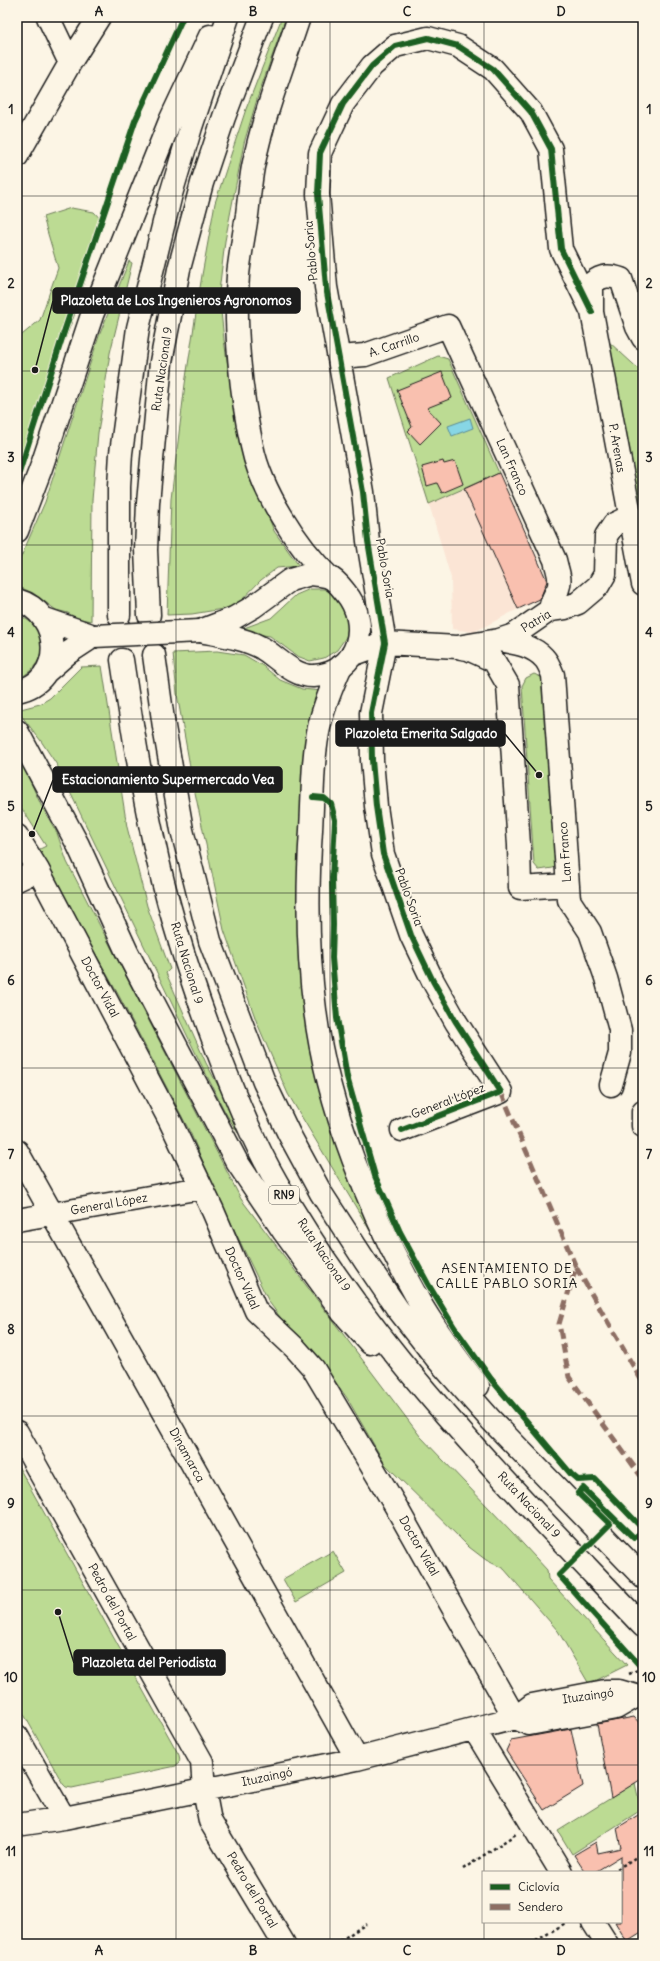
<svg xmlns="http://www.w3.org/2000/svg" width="660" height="1961" font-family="Delius,sans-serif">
<rect width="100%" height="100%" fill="#fcf5e5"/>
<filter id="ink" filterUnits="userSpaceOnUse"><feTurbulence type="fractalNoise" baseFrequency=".025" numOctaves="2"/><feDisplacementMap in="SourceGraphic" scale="8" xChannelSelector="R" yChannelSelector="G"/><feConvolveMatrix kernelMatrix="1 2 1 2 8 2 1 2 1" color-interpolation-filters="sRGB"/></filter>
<g filter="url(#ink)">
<!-- built -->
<path fill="#fbe5d5" d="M464,489L518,609L474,632L452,629L451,578L429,504Z"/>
<!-- green -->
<path fill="#bcdb93" stroke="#6c7c58" d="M282,17H286L258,96L244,143L225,241L219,292L224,340L231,388L252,474L274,531L299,566L277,568L261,580L235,607L192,614L167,615L171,499L185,384L202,275L215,203L246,109Z
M71,208L94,212L103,222L74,316L42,400L17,493V339L40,320L58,268L43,217Z
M129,261L132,263L110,353L98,433L92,500L91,621L76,618L68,613L56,610L33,593L17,586V566L45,502L99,336Z
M586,321L643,373V512Z
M438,356L448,359L499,473L429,504L389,378Z
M310,589H324L337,596L349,622L346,637L337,650L324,658L310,661L297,656L270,636L236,631L271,618L296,595Z
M17,615C51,626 49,666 17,679Z
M217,651L244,655L263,666L280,680L302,689L322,691L302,837L344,1161L372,1234L288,1094L257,1023L224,930L193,783L177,694L173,653Z
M102,666L127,827L147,906L170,969L166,973L206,1063L235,1117L240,1133H238L225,1112L199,1060L57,765L41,741L17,710L40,704L50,698L81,667Z
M534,674L543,678L556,866L553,868L539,870L534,864L522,686L526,678Z
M17,752L41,805L57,833L67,862L241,1199L420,1436L512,1532L547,1570L548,1579L627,1665L589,1684L558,1631L504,1569L486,1560L469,1547L385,1464L347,1398L312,1349L280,1317L269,1302L218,1196L190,1132L119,996L38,850L46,846L17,801Z
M17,1464L179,1755L180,1760L176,1766L72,1788L66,1787L63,1784L17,1702Z
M333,1551L346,1573L296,1602L283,1579Z
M635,1783L641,1810L572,1854L558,1831Z"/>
<!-- water -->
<path fill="#87d6e5" stroke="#5c8c95" d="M470,418L473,428L452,436L448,426Z"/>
<!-- building -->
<path fill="#f9c0af" stroke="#1c1c1c" d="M442,372L452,398L427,408L441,423L420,444L408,431L412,427L397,390Z
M443,461L444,464L455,461L463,484L442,493L437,483L427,486L422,467Z
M499,473L547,581L540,599L518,609L464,489Z
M634,1717L643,1727V1778L611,1798L597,1724Z
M571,1729L583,1786L544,1810L506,1751L511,1740Z
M643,1812V1932L627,1942L615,1922H621V1856L595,1872H585L574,1855L596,1842L598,1853L621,1848L617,1828Z"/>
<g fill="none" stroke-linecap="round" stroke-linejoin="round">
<!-- minor casing -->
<g stroke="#1c1c1c" stroke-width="25">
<path id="minor" d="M48,17L70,63
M17,156L70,63L99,17
M643,338L637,327L621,279C610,275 602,275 592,283V312L643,584
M339,357L365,355L448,326L555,560C557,570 562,579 558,589C554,597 551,601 550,610
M499,640C515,643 532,645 544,658C548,662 551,670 553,675L569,900L590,932L606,978L620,1030V1053L611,1085
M461,648L468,649L494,661L508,685L519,845L520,888L567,885
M352,655L385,643L457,647L499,640L514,635L550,610L565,608L578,603L598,586L605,574L606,536L614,524L629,517
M17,836L38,870L170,1121L213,1211L256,1311L296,1349L313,1368L395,1505L515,1718
M17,880L38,870
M643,1112V1126
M402,1130L501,1092L456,1022L433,981L411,935L383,854L376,806L372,760L371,713L385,643L368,541L363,492L326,287L318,194L320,153L343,104L372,66L395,46L428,38L458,46L493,69L531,112L551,149L561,249L592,312
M17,1151L357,1759
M17,1220L201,1188
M17,1432L202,1762L204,1790L210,1821L284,1944
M515,1718L529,1724L616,1708L635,1697
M474,1729L561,1872
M17,1736L64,1818
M17,1825L64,1818L357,1759L515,1718L532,1705L605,1691H619L643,1698
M593,1922L607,1944"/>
</g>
<!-- major casing -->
<g stroke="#1c1c1c" stroke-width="25">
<path id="major" d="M311,574C317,575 324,575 329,577C336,580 341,587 345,592C372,624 359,673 314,676C294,677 277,657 262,648C244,638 220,635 200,631L234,618L253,607L290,580Z
M17,600C63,613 66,682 17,691
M45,619L94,636
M45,673L68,653L94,636"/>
</g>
<!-- highway casing -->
<g stroke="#1c1c1c" stroke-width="25">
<path id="highway" d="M299,17C283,66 263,116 253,167C250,183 249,199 247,215C244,235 240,255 238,275C234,326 241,396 252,446C261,490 297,547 329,577
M17,531L41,468L92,315L170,121L210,36
M119,615V487L121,453L138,328L171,194L191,127L228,17
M149,615L146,550L148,503L161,362L179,269L202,183L224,117L262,17
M154,655L164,727L182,830L210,941L264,1082L289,1134L321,1193L365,1261L397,1308L437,1359L491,1420L643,1577
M122,660C131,720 140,779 153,838C169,916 194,991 223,1065C239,1105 255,1145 277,1183C372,1350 511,1487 643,1626
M341,666C333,684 325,703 320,723C312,757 313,795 311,830C307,890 307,950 315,1010C327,1108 371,1215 419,1301C436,1331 457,1358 478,1386
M17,731L78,845L127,952L237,1162L284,1232L343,1313L370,1343"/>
</g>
<!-- path -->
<path stroke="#1c1c1c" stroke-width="2.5" stroke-dasharray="3 3" stroke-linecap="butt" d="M559,1575L643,1669
M629,1674L642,1668
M463,1869L516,1834
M612,1872L643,1853
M335,1944L366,1924
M531,1944L567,1922"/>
<!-- minor -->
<use href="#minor" stroke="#fcf5e5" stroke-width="22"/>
<!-- major -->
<use href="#major" stroke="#fcf5e5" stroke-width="22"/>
<!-- highway -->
<use href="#highway" stroke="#fcf5e5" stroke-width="22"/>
<!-- major-bridge casing -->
<g stroke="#1c1c1c" stroke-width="25" stroke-linecap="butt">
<path id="major-bridge" d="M94,636L200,631"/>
</g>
<!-- major-bridge -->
<use href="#major-bridge" stroke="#fcf5e5" stroke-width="22"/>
<!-- quiet -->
<path stroke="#8d6e63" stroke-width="5" stroke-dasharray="10 5" stroke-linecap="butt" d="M501,1092L576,1267L559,1324L569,1377L643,1479
M576,1267L643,1383"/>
<!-- cycleway casing -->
<g stroke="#fcf5e5" stroke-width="8">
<path id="cycleway" d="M17,479L64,332L135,121L183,17
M313,797L324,798L331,804L335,820L332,878L333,925L332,958L337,1018L347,1077L375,1176L400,1232L428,1284L454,1327L491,1379L571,1474L578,1480L595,1479L643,1529
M402,1130L501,1092L456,1022L433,981L411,935L383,854L376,806L372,760L371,713L385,643L368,541L363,492L326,287L318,194L320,153L343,104L372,66L395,46L428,38L458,46L493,69L531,112L551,149L561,249L592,312
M642,1668L559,1575L610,1524L578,1493L583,1488L634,1538L643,1531"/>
</g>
<!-- cycleway -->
<use href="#cycleway" stroke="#1b5e20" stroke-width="6"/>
</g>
</g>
<!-- grid -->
<path fill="none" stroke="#1c1c1c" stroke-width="1" stroke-opacity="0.55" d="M176,17V1944M330,17V1944M484,17V1872M17,196H643M17,371H643M17,545H643M17,719H643M17,893H643M17,1068H643M17,1242H643M17,1416H643M17,1590H643M17,1765H643M484,1922V1944"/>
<g text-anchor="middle" stroke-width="4" stroke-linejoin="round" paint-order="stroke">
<!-- shield labels -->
<rect fill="#fcf5e5" stroke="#5f5d58" stroke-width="1" x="269" y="1186" width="30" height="18" rx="3"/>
<g font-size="11" font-weight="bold" fill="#1c1c1c">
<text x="284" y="1199">RN9</text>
</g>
<!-- street labels -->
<g font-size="12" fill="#1c1c1c" stroke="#fcf5e5">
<text transform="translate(311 251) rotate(-95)" y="4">Pablo Soria</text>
<text transform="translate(394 345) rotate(-19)" y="4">A. Carrillo</text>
<text transform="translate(162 369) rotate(-82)" y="4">Ruta Nacional 9</text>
<text transform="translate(617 448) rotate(80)" y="4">P. Arenas</text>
<text transform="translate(512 467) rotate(66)" y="4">Lan Franco</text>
<text transform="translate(385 568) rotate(80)" y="4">Pablo Soria</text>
<text transform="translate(536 621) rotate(-31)" y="4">Patria</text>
<text transform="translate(565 852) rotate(-94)" y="4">Lan Franco</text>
<text transform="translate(409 897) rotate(70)" y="4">Pablo Soria</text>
<text transform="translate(187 963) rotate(73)" y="4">Ruta Nacional 9</text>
<text transform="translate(100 987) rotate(62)" y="4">Doctor Vidal</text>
<text transform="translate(448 1101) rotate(-21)" y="4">General López</text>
<text transform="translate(109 1204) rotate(-10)" y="4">General López</text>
<text transform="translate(324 1255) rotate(56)" y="4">Ruta Nacional 9</text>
<text transform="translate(242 1278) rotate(66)" y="4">Doctor Vidal</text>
<text transform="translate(187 1455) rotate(61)" y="4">Dinamarca</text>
<text transform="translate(529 1505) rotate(47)" y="4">Ruta Nacional 9</text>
<text transform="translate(419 1546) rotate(60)" y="4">Doctor Vidal</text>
<text transform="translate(112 1602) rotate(61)" y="4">Pedro del Portal</text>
<text transform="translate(588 1696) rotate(-8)" y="4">Ituzaingó</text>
<text transform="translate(267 1777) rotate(-12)" y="4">Ituzaingó</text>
<text transform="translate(252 1890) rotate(59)" y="4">Pedro del Portal</text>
</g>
<!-- neighbourhood labels -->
<g font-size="13" letter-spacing="1" fill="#1c1c1c" stroke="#fcf5e5">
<text x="507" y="1273">ASENTAMIENTO DE<tspan x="507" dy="15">CALLE PABLO SORIA</tspan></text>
</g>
</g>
<!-- callouts -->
<path fill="none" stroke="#1c1c1c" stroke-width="1.5" d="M35 370L53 301M539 775L505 734M32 834L53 780M58 1612L74 1663"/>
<g fill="#1c1c1c" stroke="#fcf5e5" stroke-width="1.5">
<circle cx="35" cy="370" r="4"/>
<circle cx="539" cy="775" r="4"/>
<circle cx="32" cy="834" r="4"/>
<circle cx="58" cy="1612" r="4"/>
</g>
<g fill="#1c1c1c" stroke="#1c1c1c" stroke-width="1.5">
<rect x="53" y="288" width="247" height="25" rx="4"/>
<rect x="336" y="721" width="169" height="25" rx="4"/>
<rect x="53" y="767" width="229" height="25" rx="4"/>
<rect x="74" y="1650" width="151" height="25" rx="4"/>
</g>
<g font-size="13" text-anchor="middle" font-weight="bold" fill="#fff">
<text x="176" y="305">Plazoleta de Los Ingenieros Agronomos</text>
<text x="421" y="738">Plazoleta Emerita Salgado</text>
<text x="168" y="784">Estacionamiento Supermercado Vea</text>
<text x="149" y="1667">Plazoleta del Periodista</text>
</g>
<!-- margin -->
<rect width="660" height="1961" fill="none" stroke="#fcf5e5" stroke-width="44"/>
<!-- legend -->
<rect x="482" y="1871" width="140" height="52" fill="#fcf5e5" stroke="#a29e95"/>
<rect x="490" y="1884" width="20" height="6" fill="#1b5e20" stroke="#a29e95"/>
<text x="518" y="1891" font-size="12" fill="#1c1c1c">Ciclovía</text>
<rect x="490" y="1904" width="20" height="6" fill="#8d6e63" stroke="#a29e95"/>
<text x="518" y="1911" font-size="12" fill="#1c1c1c">Sendero</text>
<rect x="22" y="22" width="616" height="1917" fill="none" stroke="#1c1c1c" stroke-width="1.5"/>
<g font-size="13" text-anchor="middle" font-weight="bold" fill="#1c1c1c">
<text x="99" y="16">A</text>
<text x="253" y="16">B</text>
<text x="407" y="16">C</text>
<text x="561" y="16">D</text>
<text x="11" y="114">1</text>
<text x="649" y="114">1</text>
<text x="11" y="288">2</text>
<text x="649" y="288">2</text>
<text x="11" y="462">3</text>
<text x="649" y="462">3</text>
<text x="11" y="637">4</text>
<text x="649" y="637">4</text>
<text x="11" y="811">5</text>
<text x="649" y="811">5</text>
<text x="11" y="985">6</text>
<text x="649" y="985">6</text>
<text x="11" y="1159">7</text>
<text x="649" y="1159">7</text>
<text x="11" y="1334">8</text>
<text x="649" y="1334">8</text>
<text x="11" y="1508">9</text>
<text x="649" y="1508">9</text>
<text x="11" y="1682">10</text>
<text x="649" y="1682">10</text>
<text x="11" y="1856">11</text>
<text x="649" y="1856">11</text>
<text x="99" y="1955">A</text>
<text x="253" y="1955">B</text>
<text x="407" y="1955">C</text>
<text x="561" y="1955">D</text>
</g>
</svg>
